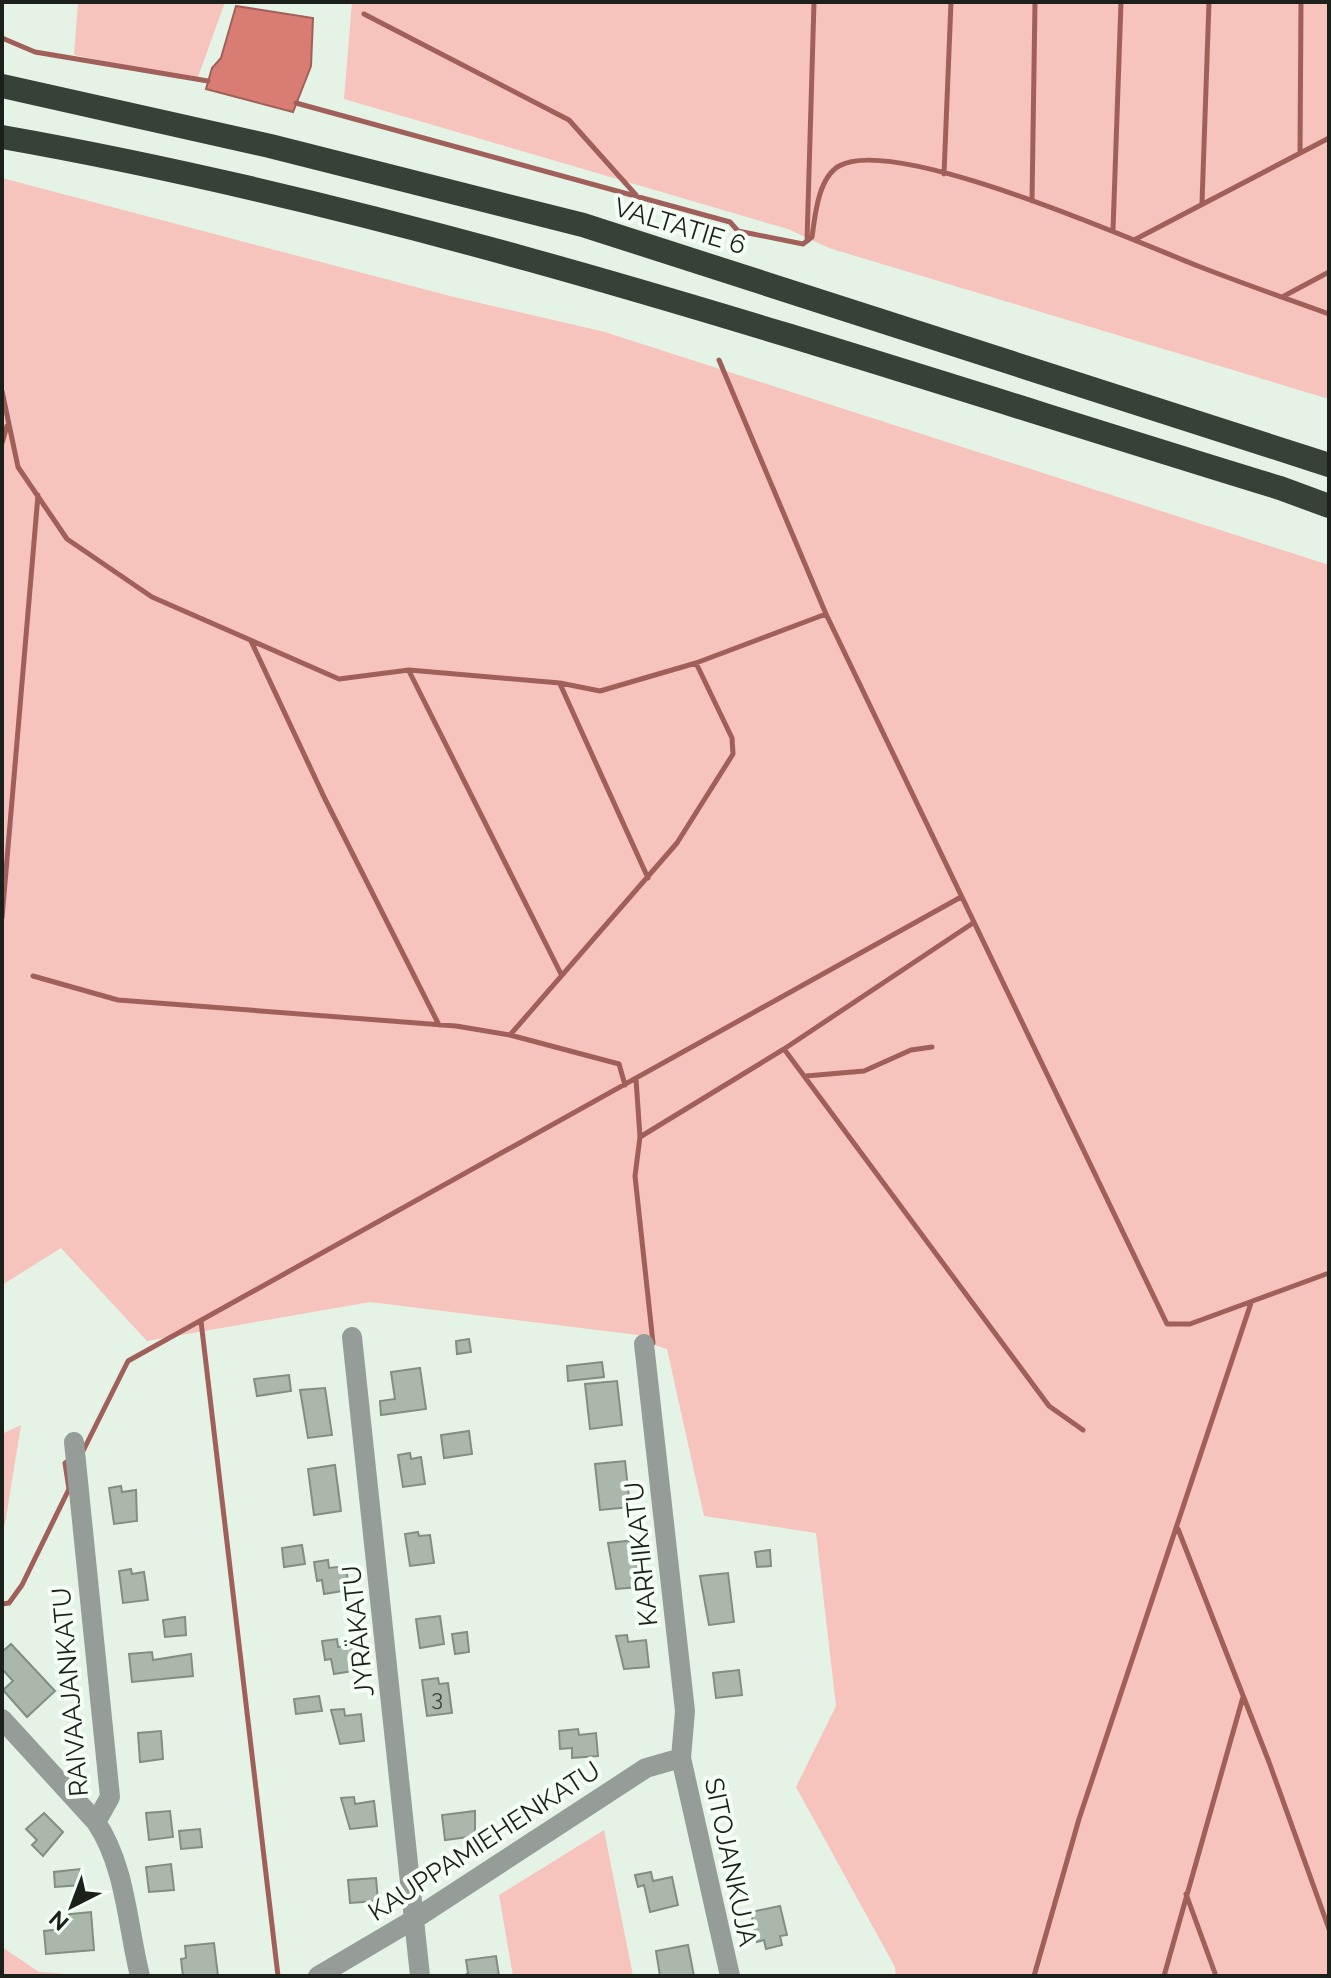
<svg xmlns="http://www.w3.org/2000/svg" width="1331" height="1978" font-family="Raleway,sans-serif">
<rect width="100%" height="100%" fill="#e4f3e5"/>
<!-- green -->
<path fill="#f6c3bd" d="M78,2H225L197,80L74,55Z
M352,2H1329V399L829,248L788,229L344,99Z
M2,178L450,296L605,332L1329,565V1976H896L895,1967L796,1787L836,1706L816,1533L704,1516L667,1349L645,1342L638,1335L370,1302L147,1341L61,1248L2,1285Z
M21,1425L5,1524L2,1529V1434Z
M604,1830L633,1976H513L499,1895Z
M2,1947L39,1972L94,1976H2Z"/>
<!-- water -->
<path fill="#d97c73" stroke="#a06059" stroke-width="2" d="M236,6L313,18L311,66L293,112L206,89L212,68L221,58Z"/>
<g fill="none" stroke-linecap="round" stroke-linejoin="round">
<!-- stream -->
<path stroke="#a06059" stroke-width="5" d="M364,14L569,120L636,195
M2,38L35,52L208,81
M296,103L730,222L738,231L803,244L807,241
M1300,153L1301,2
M944,174L951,2
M1032,201L1035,2
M1202,203L1209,2
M1113,230L1121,2
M1136,239L1329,138
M807,241L812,237C815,216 818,178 839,166C895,134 1134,241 1198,266C1241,283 1285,298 1329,314
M807,241L814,2
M1284,296L1329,272
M719,360L826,614L1167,1324H1190L1329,1273
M2,391L18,467L67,539L152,597L339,679L409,670L560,683L600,691L696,663L826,614
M2,443L7,426
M251,641L325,799L439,1025
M409,671L561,974
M560,684L648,878
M2,918L38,495
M33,976L118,1000L456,1026L510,1035L619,1064L625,1085
M510,1035L677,843L733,754L732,738L696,663
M784,1049L1049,1406L1083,1430
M806,1076L864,1071L911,1050L932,1047
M636,1079L640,1137L635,1176L653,1343
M640,1137L784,1049L973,923
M201,1321L278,1976
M83,1451L128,1361L961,897
M1178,1529L1269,1762L1329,1929
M2,1604L9,1603L22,1585L69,1489L65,1463L71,1459
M1186,1894L1216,1976
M1034,1976L1079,1819L1251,1303
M1164,1976L1243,1697"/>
</g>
<!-- building -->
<path fill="#a9b8aa" stroke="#818f82" stroke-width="2" d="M469,1339L471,1352L457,1354L456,1341Z
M602,1362L604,1377L568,1381L567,1366Z
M420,1368L426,1409L381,1415L380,1401L395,1399L391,1372Z
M289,1375L291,1391L257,1396L254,1379Z
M617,1381L622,1425L590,1429L585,1384Z
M325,1388L332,1435L308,1438L300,1390Z
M469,1431L472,1454L444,1458L441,1435Z
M410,1453L411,1459L421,1457L425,1484L403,1487L398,1455Z
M625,1461L630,1507L600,1510L595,1464Z
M335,1465L341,1511L314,1515L308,1469Z
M121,1486L122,1492L136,1490L137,1521L114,1524L109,1488Z
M418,1532L419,1536L430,1535L434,1563L410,1566L405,1534Z
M635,1540L640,1587L616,1589L608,1543Z
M302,1545L305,1564L284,1567L282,1548Z
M770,1550L771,1566L757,1567L755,1552Z
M328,1560L329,1568L346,1566L349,1590L324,1594L322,1580L317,1581L314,1562Z
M131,1569L132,1574L144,1572L148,1600L123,1603L119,1571Z
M728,1573L734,1622L709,1625L700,1576Z
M440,1616L444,1644L420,1648L416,1619Z
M185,1617L186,1635L165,1637L163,1620Z
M467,1632L469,1652L455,1654L452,1634Z
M627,1635L628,1642L646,1640L649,1667L624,1669L616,1636Z
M337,1639L338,1647L356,1645L359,1670L334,1674L331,1659L325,1660L322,1641Z
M11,1644L55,1691L27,1717L3,1690L13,1681L2,1669V1652Z
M152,1652L153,1660L191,1654L193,1676L132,1682L129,1654Z
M739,1670L742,1695L716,1698L713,1673Z
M438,1678L439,1684L448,1683L452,1713L427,1716L422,1680Z
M319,1696L322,1711L296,1714L294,1699Z
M344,1709L345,1716L361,1714L364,1741L340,1744L331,1710Z
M578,1729L579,1735L596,1733L598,1756L572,1758V1748L560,1749L559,1731Z
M161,1731L163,1759L140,1762L138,1733Z
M354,1797L355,1804L374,1801L377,1826L350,1829L341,1798Z
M170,1811L173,1837L149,1840L146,1813Z
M475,1811V1836L445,1840L442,1815Z
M44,1813L63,1832L43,1856L32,1845L37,1840L26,1829Z
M200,1829L202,1847L181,1849L179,1831Z
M171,1864L174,1890L149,1892L146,1867Z
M80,1869L82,1885L55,1887L54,1872Z
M651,1872L653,1881L672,1877L678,1905L650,1912L644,1885L638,1887L635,1875Z
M376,1878L378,1901L350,1903L348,1880Z
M780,1906L787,1935L780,1936L782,1945L766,1949L764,1940L757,1942L751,1912Z
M91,1912L94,1950L46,1954L44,1931L63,1929L61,1915Z
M214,1943L218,1976H183L181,1959L186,1958L185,1946Z
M688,1945L694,1976H660L656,1951Z
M496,1956L499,1976H464L468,1973L466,1960Z"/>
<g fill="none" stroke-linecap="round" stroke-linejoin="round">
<!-- minor -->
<path stroke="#969c97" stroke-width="20" d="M352,1337L420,1976
M644,1344L685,1711L681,1758L730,1976
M74,1442L110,1797L96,1822C126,1867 127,1924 140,1976
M2,1719L96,1822
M318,1976L413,1920L646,1768L681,1758"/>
<!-- highway -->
<path stroke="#364237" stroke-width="24" d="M2,86L270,146L583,225L1329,465
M2,137C438,214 858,359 1280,488L1329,506"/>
</g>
<g text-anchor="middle" stroke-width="8" stroke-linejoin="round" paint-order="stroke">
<!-- number labels -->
<g font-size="22" fill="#3e463f">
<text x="437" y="1706">3</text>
</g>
<!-- street labels -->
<g font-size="26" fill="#1b201b" stroke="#f6fff6">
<text transform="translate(680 226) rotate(17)" y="9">VALTATIE 6</text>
<text transform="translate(641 1554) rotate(-96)" y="9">KARHIKATU</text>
<text transform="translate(358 1631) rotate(-96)" y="9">JYRÄKATU</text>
<text transform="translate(70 1692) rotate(-95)" y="9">RAIVAAJANKATU</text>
<text transform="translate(484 1841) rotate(-33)" y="9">KAUPPAMIEHENKATU</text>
<text transform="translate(731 1862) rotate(78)" y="9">SITOJANKUJA</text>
</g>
</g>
<!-- border -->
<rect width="1331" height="1978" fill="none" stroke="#1b201b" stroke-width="8"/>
<!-- north arrow -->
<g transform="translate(72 1906) rotate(222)" stroke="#f6fff6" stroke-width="6" paint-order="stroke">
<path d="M0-6L14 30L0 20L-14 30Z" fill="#1b201b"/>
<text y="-12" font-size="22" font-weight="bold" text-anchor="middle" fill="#1b201b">N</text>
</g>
</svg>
